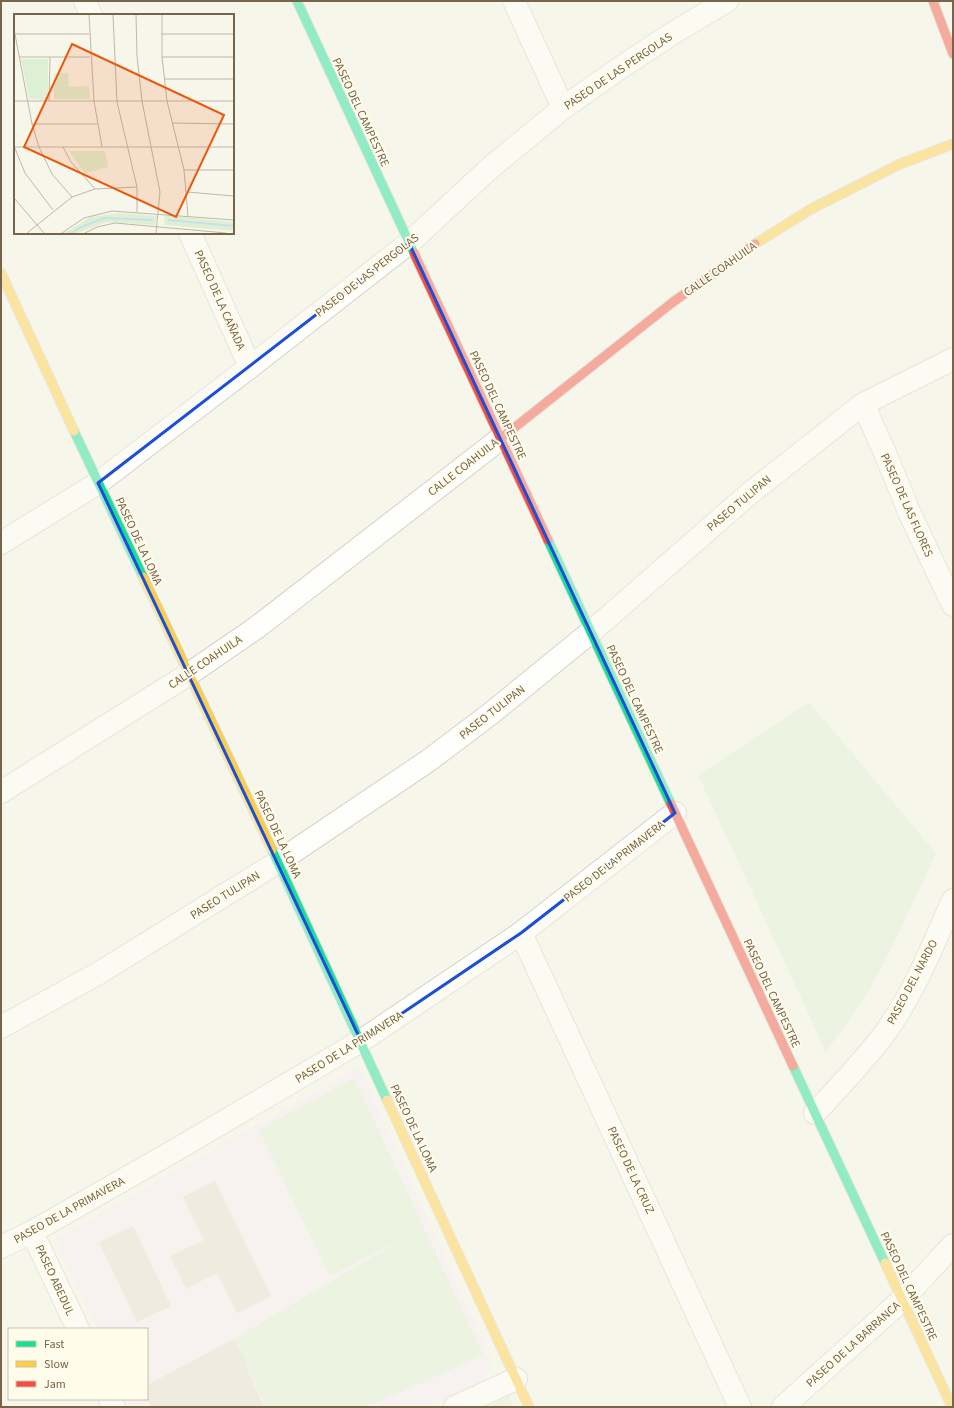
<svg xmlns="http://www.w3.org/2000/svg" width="954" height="1408" font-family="'Source Sans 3',sans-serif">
<rect width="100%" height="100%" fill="#f7f6eb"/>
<!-- education -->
<path fill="#f7eaf3" d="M359,1067L491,1359L484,1384L430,1407H131L128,1399H147V1329H96L56,1239Z"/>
<!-- green -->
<path fill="#ddf0d4" d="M809,702L936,853C915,898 895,944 871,987C858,1010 841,1031 826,1052L698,775Z
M354,1078L483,1355L367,1407H266L234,1339L413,1233L330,1276L259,1130Z
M509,1396L513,1407H486Z"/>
<!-- building -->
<path fill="#e4dfd1" d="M215,1181L271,1296L237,1313L217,1273L186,1289L170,1256L204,1240L183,1197Z
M133,1226L171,1306L137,1322L99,1242Z
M234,1339L247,1363L245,1364L264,1407H151L147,1399V1385Z"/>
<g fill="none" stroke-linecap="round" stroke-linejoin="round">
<!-- street casing -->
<g stroke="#d6d3c9" stroke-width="24">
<path id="street" d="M85,1L91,15
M514,1L563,108
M190,233L250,367
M863,404L885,453L910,514L953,605
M1,543L98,483L250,367L409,243L490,168L563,108L617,70L673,33L727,1
M1,792L189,674L256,628L500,439
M521,933L740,1407
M1,1027L99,973L278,862L428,761L489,715L591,632L749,494L863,404L953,359
M815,1113C839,1087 864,1061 885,1033C914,993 933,945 953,900
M32,1232L78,1329
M1,1247L32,1232L179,1148L361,1041L521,933L675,813
M110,1399L114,1407
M455,1407L516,1379
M783,1407L902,1300L953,1245"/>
</g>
<!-- fast casing -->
<g stroke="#d7d3c8" stroke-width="11">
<path id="fast" d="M297,1L414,253
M74,431L143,577
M548,540L671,804
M272,850L387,1100
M793,1066L885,1263"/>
</g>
<!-- slow casing -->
<g stroke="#d7d3c8" stroke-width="11">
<path id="slow" d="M755,244L811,209L900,164L953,144
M1,273L74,431
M143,577L272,850
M387,1100L529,1407
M885,1263L952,1407"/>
</g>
<!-- jam casing -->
<g stroke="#d7d3c8" stroke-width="11">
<path id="jam" d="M933,1L953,54
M414,253L548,540
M500,439L673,302L755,244
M671,804L793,1066"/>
</g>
<!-- street -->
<use href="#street" stroke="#fefefc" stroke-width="22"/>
<!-- fast -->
<use href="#fast" stroke="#16e098" stroke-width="9"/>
<!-- slow -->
<use href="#slow" stroke="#ffcf43" stroke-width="9"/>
<!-- jam -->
<use href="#jam" stroke="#f24e42" stroke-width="9"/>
</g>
<!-- marked area -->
<path d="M0 0H954V1408H0ZM409,243L675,813L521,933L361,1041L98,483Z" fill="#f7f6eb" fill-opacity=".55" fill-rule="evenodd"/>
<path fill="none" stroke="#1d4ed8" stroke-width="3" stroke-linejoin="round" d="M409,243L675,813L521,933L361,1041L98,483Z"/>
<g text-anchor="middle" stroke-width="4" stroke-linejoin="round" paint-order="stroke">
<!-- street labels -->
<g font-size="12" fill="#776549" stroke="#fffcec">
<text transform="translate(618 71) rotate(-34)" y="4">PASEO DE LAS PERGOLAS</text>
<text transform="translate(361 112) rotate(65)" y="4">PASEO DEL CAMPESTRE</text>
<text transform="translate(720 269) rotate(-35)" y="4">CALLE COAHUILA</text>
<text transform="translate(367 275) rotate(-38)" y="4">PASEO DE LAS PERGOLAS</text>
<text transform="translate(220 300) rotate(66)" y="4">PASEO DE LA CAÑADA</text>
<text transform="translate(498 405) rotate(65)" y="4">PASEO DEL CAMPESTRE</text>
<text transform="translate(463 467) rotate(-38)" y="4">CALLE COAHUILA</text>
<text transform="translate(739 503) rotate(-40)" y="4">PASEO TULIPAN</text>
<text transform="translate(907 505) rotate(66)" y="4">PASEO DE LAS FLORES</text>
<text transform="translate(139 541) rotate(65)" y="4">PASEO DE LA LOMA</text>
<text transform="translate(205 662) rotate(-34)" y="4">CALLE COAHUILA</text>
<text transform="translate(635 699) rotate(65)" y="4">PASEO DEL CAMPESTRE</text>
<text transform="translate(492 712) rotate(-38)" y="4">PASEO TULIPAN</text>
<text transform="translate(278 834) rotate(65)" y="4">PASEO DE LA LOMA</text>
<text transform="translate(614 861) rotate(-38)" y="4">PASEO DE LA PRIMAVERA</text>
<text transform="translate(225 895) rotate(-32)" y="4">PASEO TULIPAN</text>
<text transform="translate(912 982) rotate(-62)" y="4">PASEO DEL NARDO</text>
<text transform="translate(772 993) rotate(65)" y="4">PASEO DEL CAMPESTRE</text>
<text transform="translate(349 1047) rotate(-32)" y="4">PASEO DE LA PRIMAVERA</text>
<text transform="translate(414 1128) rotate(65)" y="4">PASEO DE LA LOMA</text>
<text transform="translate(631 1170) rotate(65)" y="4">PASEO DE LA CRUZ</text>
<text transform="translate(69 1210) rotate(-29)" y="4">PASEO DE LA PRIMAVERA</text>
<text transform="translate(55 1280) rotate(65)" y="4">PASEO ABEDUL</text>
<text transform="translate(909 1286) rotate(65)" y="4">PASEO DEL CAMPESTRE</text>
<text transform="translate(853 1344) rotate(-42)" y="4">PASEO DE LA BARRANCA</text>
</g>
</g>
<!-- overview -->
<g transform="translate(14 14)">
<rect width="220" height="220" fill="#f7f6eb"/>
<path d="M7,45H34V86L15,85ZM40,59H54L55,73L75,72L76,85H40ZM55,137H91L94,153L71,159ZM107,199L143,202L141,211L93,208L64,219H51L76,203ZM151,201L220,208V217L150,211Z" fill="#ddf0d4"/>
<path fill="none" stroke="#cbdfe8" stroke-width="2" d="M154,206L220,212M58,219L65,214L90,204L139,206"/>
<path fill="none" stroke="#c0b8a5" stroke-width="1" d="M75,1L80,87L88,133M99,1L103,88L123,173V198M122,1L123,42L128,87L146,178L142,219M148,1V43L153,87L170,156L174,202M0,15L18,110L25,133L38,160L58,183M1,20H75M148,20H220M5,43H76M148,43H220M150,65H220M0,87H220M35,87L36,43M158,109L220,110M18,110H83M0,132L11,159L39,196M0,133H220M49,133L57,148L81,175M170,156H220M173,178L220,182M0,184L30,219M13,219L58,183L81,175L123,173M48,219L70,204L98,197L220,206M71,219L83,213L101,209L212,219"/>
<path fill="#e8590c" fill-opacity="0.15" stroke="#e8590c" stroke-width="2" d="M58,30L210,101L162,203L10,133Z"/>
<rect width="220" height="220" fill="none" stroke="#776549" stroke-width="2"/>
</g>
<!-- border -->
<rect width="954" height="1408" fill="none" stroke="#776549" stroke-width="4"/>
<!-- legend -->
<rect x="8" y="1328" width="140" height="72" fill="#fffcec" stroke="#c9c0ab"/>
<rect x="16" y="1341" width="20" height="6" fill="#16e098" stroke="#c9c0ab"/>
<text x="44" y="1348" font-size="12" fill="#776549">Fast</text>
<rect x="16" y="1361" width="20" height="6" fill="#ffcf43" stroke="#c9c0ab"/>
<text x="44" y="1368" font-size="12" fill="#776549">Slow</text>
<rect x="16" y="1381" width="20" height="6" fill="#f24e42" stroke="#c9c0ab"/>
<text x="44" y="1388" font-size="12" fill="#776549">Jam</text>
</svg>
